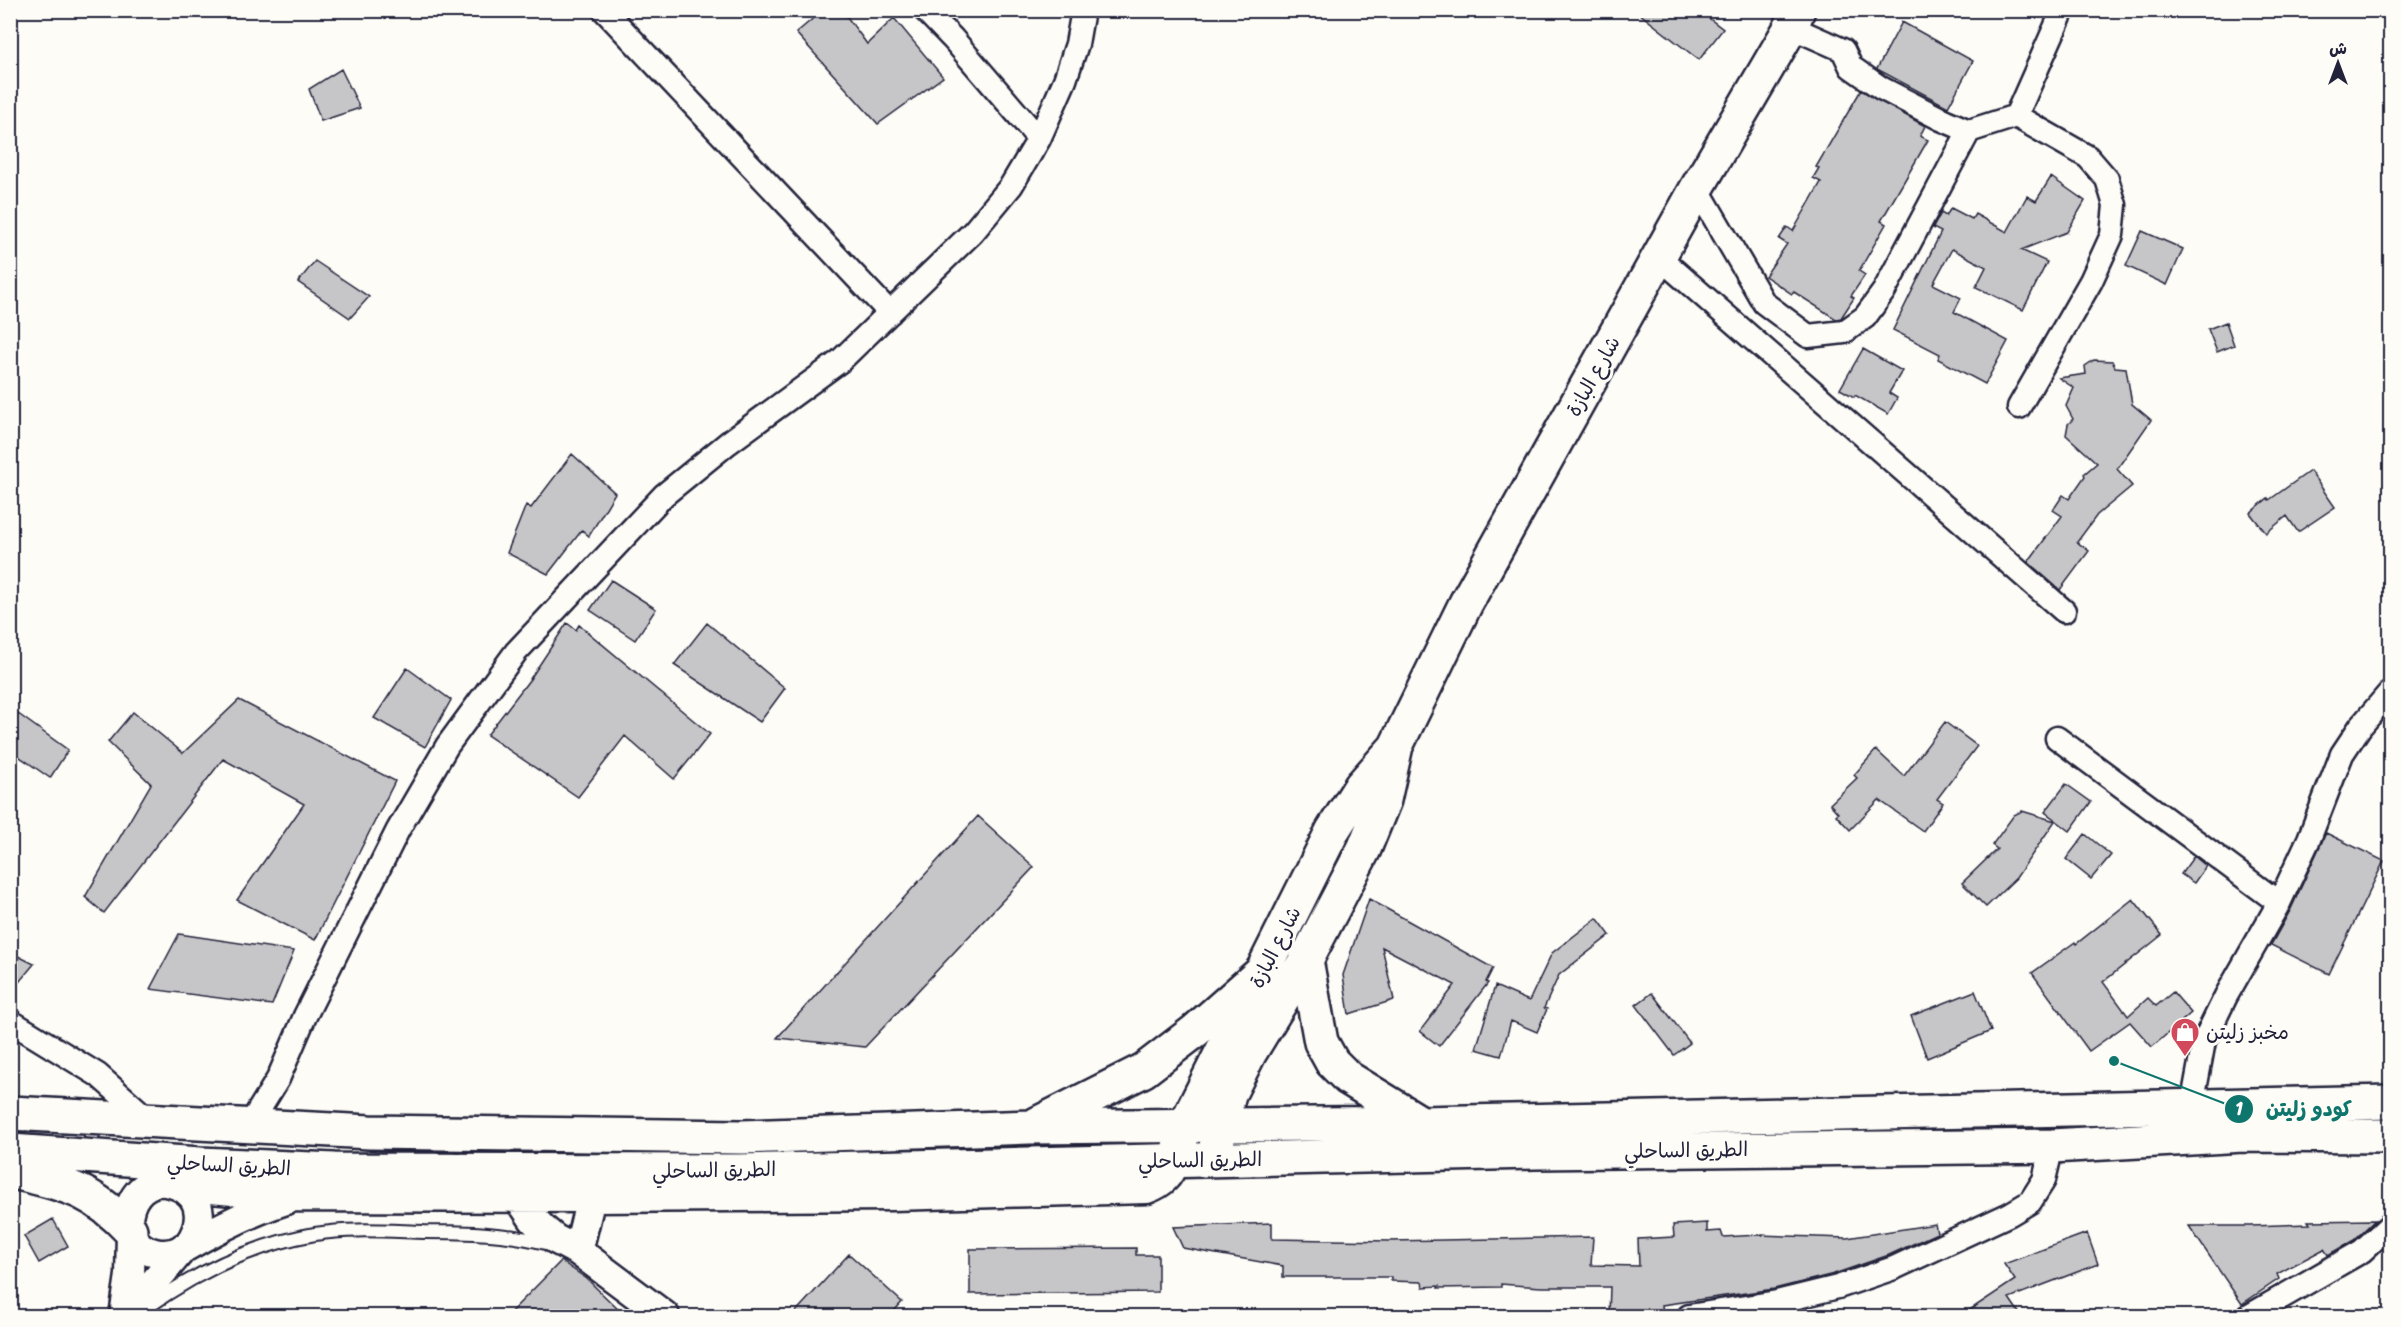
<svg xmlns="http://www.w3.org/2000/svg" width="2401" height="1327" font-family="Sriracha,'Playpen Sans Arabic',sans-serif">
<rect width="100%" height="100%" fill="#fdfcf7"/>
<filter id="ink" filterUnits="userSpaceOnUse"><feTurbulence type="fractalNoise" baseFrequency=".0167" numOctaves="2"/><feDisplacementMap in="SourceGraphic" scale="12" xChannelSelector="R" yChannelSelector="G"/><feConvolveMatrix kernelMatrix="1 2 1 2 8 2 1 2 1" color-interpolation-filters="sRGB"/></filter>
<g filter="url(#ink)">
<!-- building -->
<path fill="#c6c6c8" stroke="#22223b" stroke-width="1.5" d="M823,10H842L867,44L894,18L943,77L878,124L796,33Z
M1635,10H1698L1723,29L1699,60Z
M1902,22L1973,61L1948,107L1877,69Z
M341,69L360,108L321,121L309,89Z
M1861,90L1925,126L1920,136L1928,140L1881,221L1886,224L1859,271L1865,275L1851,296L1854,298L1841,318L1836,319L1794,292L1792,294L1765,276L1787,244L1779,239L1787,227L1793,231L1821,182L1813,178L1819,168L1816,167Z
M2051,177L2085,201L2067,232L2021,250L2047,262L2023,310L1976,287L1986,267L1952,249L1933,284L1961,298L1954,312L2008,341L1985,384L1938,359L1940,354L1893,330L1941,232L1933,228L1941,213L1946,216L1951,208L1972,219L1975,214L2007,232L2027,196L2036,201Z
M2142,231L2183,249L2167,285L2126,266Z
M315,261L369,297L350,318L298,282Z
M2226,322L2234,345L2217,352L2208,329Z
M1863,349L1902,371L1889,393L1897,398L1888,414L1855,395L1854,397L1840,389Z
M2094,360L2112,361L2115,367L2126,368L2132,404L2151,420L2117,469L2132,486L2097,515L2077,542L2089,551L2060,590L2028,562L2062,516L2053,510L2063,495L2069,499L2085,476L2084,474L2097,463L2066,435L2068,424L2073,419L2066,406L2074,388L2059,378L2086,374L2085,366Z
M572,454L615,493L589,536L582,530L548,574L507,553L526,505L531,508Z
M2310,471L2335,507L2298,532L2287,516L2266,533L2250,513L2268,498L2269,500Z
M611,580L656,609L635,640L590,610Z
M567,623L576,630L579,625L710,734L674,779L625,736L578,797L487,735L530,679Z
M707,623L785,688L760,722L674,665Z
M407,668L451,700L425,747L374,718Z
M239,700L395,781L315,940L237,900L304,804L223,759L104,913L85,897L151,784L108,742L133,712L183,753Z
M10,708L68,750L50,778L10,750Z
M1945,722L1977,746L1937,799L1943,803L1923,831L1879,800L1850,830L1836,815L1838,813L1830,804L1857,778L1854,775L1876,750L1904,776Z
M2066,784L2091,802L2070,831L2045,812Z
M2022,811L2055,821L2016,878L1986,907L1962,883L1997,849L1992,845L2014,815Z
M978,816L1034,867L865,1047L777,1038Z
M2326,833L2384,861L2329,974L2271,945L2291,909Z
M2085,834L2111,855L2091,879L2066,859Z
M2194,856L2206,866L2194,883L2181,874Z
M1369,899L1493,968L1486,982L1488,983L1439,1046L1420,1031L1455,985L1382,947L1394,1000L1349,1014L1343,975Z
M2133,899L2162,935L2103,982L2128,1016L2148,998L2156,1006L2173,992L2191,1013L2152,1047L2130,1022L2089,1051L2032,973L2075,942L2076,944Z
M1597,918L1610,935L1559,975L1544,1008L1547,1009L1537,1032L1511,1021L1501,1056L1476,1049L1495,986L1529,1001L1552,953Z
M179,934L294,951L272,1005L150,989Z
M10,952L34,964L10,993Z
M1975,991L1991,1031L1927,1058L1911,1016Z
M1652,993L1690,1043L1674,1055L1636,1005Z
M53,1219L68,1246L39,1263L24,1236Z
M2375,1220L2354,1240L2328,1255L2324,1249L2277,1274L2279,1279L2242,1304L2189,1226H2251L2310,1224L2308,1221Z
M1272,1223V1239L1391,1241L1593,1237L1591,1265L1639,1266L1638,1239L1674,1237L1673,1225L1707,1223V1232L1721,1231L1723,1237L1759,1235L1847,1238L1935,1224L1937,1233L1889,1255L1834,1274L1774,1289L1662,1305L1663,1315H1609L1610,1287H1541L1501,1284V1287L1438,1288L1439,1286L1423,1287L1422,1282L1391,1281V1277H1283V1266L1183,1248L1173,1227Z
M2087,1233L2098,1264L2009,1298L2022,1317H1959L2015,1280L2004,1264Z
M1136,1248V1255H1158V1292L970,1294V1249Z
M849,1254L902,1302L889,1317H791Z
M561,1261L587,1279L626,1317H506Z"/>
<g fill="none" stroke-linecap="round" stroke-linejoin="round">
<!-- service casing -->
<g stroke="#22223b" stroke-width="16">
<path id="service" d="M145,1309C195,1273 253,1245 315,1234C350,1228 388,1231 424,1232C467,1232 508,1233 550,1244"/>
</g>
<!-- minor casing -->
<g stroke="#22223b" stroke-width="27">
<path id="minor" d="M604,10L890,313
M925,10L953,39L1039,139
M1791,27L1843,50L1851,67L1881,88L1941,119L1969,131L2016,116L2088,157L2107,179L2115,205L2112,235L2091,281L2019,407
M2016,116L2063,10
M1697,188L1764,303L1808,336L1844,332L1865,317L1884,291L1969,131
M1659,257L2064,611
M2057,738L2279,903
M10,1021L98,1075L150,1121
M2192,1106L2204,1041L2226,996L2279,903L2309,839L2342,754L2360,727L2390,692
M249,1126L278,1079L305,1016L398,830L447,746L516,652L664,495L728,443L840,361L973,232L1011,186L1039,139L1065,80L1077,44L1083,10
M1689,1316L1777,1302L1838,1287L1894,1268L2010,1214L2030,1202L2044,1180L2052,1146
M2249,1316L2362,1251L2390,1225"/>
</g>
<!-- tertiary casing -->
<g stroke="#22223b" stroke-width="33">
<path id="tertiary" d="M180,1186L294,1197L591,1198L892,1196L1147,1189C1163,1183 1169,1176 1175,1161
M519,1198L533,1219L543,1229L555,1239L578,1251L665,1316
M189,1244C203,1225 204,1197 179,1186C132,1163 105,1241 155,1253C164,1255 174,1254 182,1249C216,1229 249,1212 286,1200
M578,1251L591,1198
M124,1316L130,1275L131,1233
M128,1316L140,1299L183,1248"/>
</g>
<!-- primary casing -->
<g stroke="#22223b" stroke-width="38">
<path id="primary" d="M1215,1151L1229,1094L1249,1054L1306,960L1364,849L1384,800L1396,746L1466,603L1697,188L1791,27L1798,10
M1175,1161L1185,1126L1333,830L1361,786L1393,750"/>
</g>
<!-- trunk casing -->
<g stroke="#22223b" stroke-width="38">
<path id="trunk" d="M1306,960L1321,1042L1332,1062L1348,1078L1421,1123
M10,1113L370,1132L742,1137L1029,1127L1421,1123L2390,1102
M1037,1124L1144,1070L1195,1031L1263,971
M10,1151L200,1164L334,1170L739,1171L1536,1152L2052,1146L2243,1135L2390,1136
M10,1171C65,1185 89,1187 130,1230"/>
</g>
<!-- service -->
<use href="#service" stroke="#fdfcf7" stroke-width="12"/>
<!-- minor -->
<use href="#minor" stroke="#fdfcf7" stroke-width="22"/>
<!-- tertiary -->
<use href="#tertiary" stroke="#fdfcf7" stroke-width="28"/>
<!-- primary -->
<use href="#primary" stroke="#fdfcf7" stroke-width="33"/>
<!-- trunk -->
<use href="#trunk" stroke="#fdfcf7" stroke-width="33"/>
</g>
</g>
<!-- icons -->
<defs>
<g id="shop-pin" transform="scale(1.5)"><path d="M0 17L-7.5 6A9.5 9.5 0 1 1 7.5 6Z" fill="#d1495b" stroke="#fdfcf7"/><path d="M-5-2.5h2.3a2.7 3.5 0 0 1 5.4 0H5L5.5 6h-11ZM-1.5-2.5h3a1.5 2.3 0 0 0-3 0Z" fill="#fff"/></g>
</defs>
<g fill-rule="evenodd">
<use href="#shop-pin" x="2185" y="1032"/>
</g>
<g text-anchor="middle" stroke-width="6" stroke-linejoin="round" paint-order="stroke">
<!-- street labels -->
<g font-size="20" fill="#22223b" stroke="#fdfcf7">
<text transform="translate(1593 376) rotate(-61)" y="7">شارع البازة</text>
<text transform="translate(1275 947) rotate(-63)" y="7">شارع البازة</text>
<text transform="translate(1686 1150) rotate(-1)" y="7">الطريق الساحلي</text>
<text transform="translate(1200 1160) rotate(-1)" y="7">الطريق الساحلي</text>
<text transform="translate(229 1165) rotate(3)" y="7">الطريق الساحلي</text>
<text transform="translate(714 1170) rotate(-1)" y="7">الطريق الساحلي</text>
</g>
<!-- poi labels -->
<g font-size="20" fill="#22223b" stroke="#fdfcf7" text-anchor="start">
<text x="2206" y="1039">مخبز زليتن</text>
</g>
</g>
<!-- callouts -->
<path fill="none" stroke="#0f766e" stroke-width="2" d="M2114 1061L2239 1109"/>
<g fill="#0f766e" stroke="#fdfcf7" stroke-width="2">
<circle cx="2114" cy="1061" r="6"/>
<circle cx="2239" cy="1109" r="15"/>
</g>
<g font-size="18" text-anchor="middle" font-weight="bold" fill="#fff">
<text x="2239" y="1115">1</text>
</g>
<g font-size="21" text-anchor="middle" font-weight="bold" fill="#0f766e" stroke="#fdfcf7" stroke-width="6" stroke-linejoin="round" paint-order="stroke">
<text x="2309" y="1116">كودو زليتن</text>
</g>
<!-- margin -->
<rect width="2401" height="1327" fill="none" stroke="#fdfcf7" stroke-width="36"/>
<rect x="18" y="18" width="2365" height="1291" fill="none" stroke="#22223b" stroke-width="2" filter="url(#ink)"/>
<!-- north arrow -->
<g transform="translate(2338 63)" stroke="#fdfcf7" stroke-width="4.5" paint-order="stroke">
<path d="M0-4.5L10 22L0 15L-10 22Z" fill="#22223b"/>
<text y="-9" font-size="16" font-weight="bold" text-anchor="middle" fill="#22223b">ش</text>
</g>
</svg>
